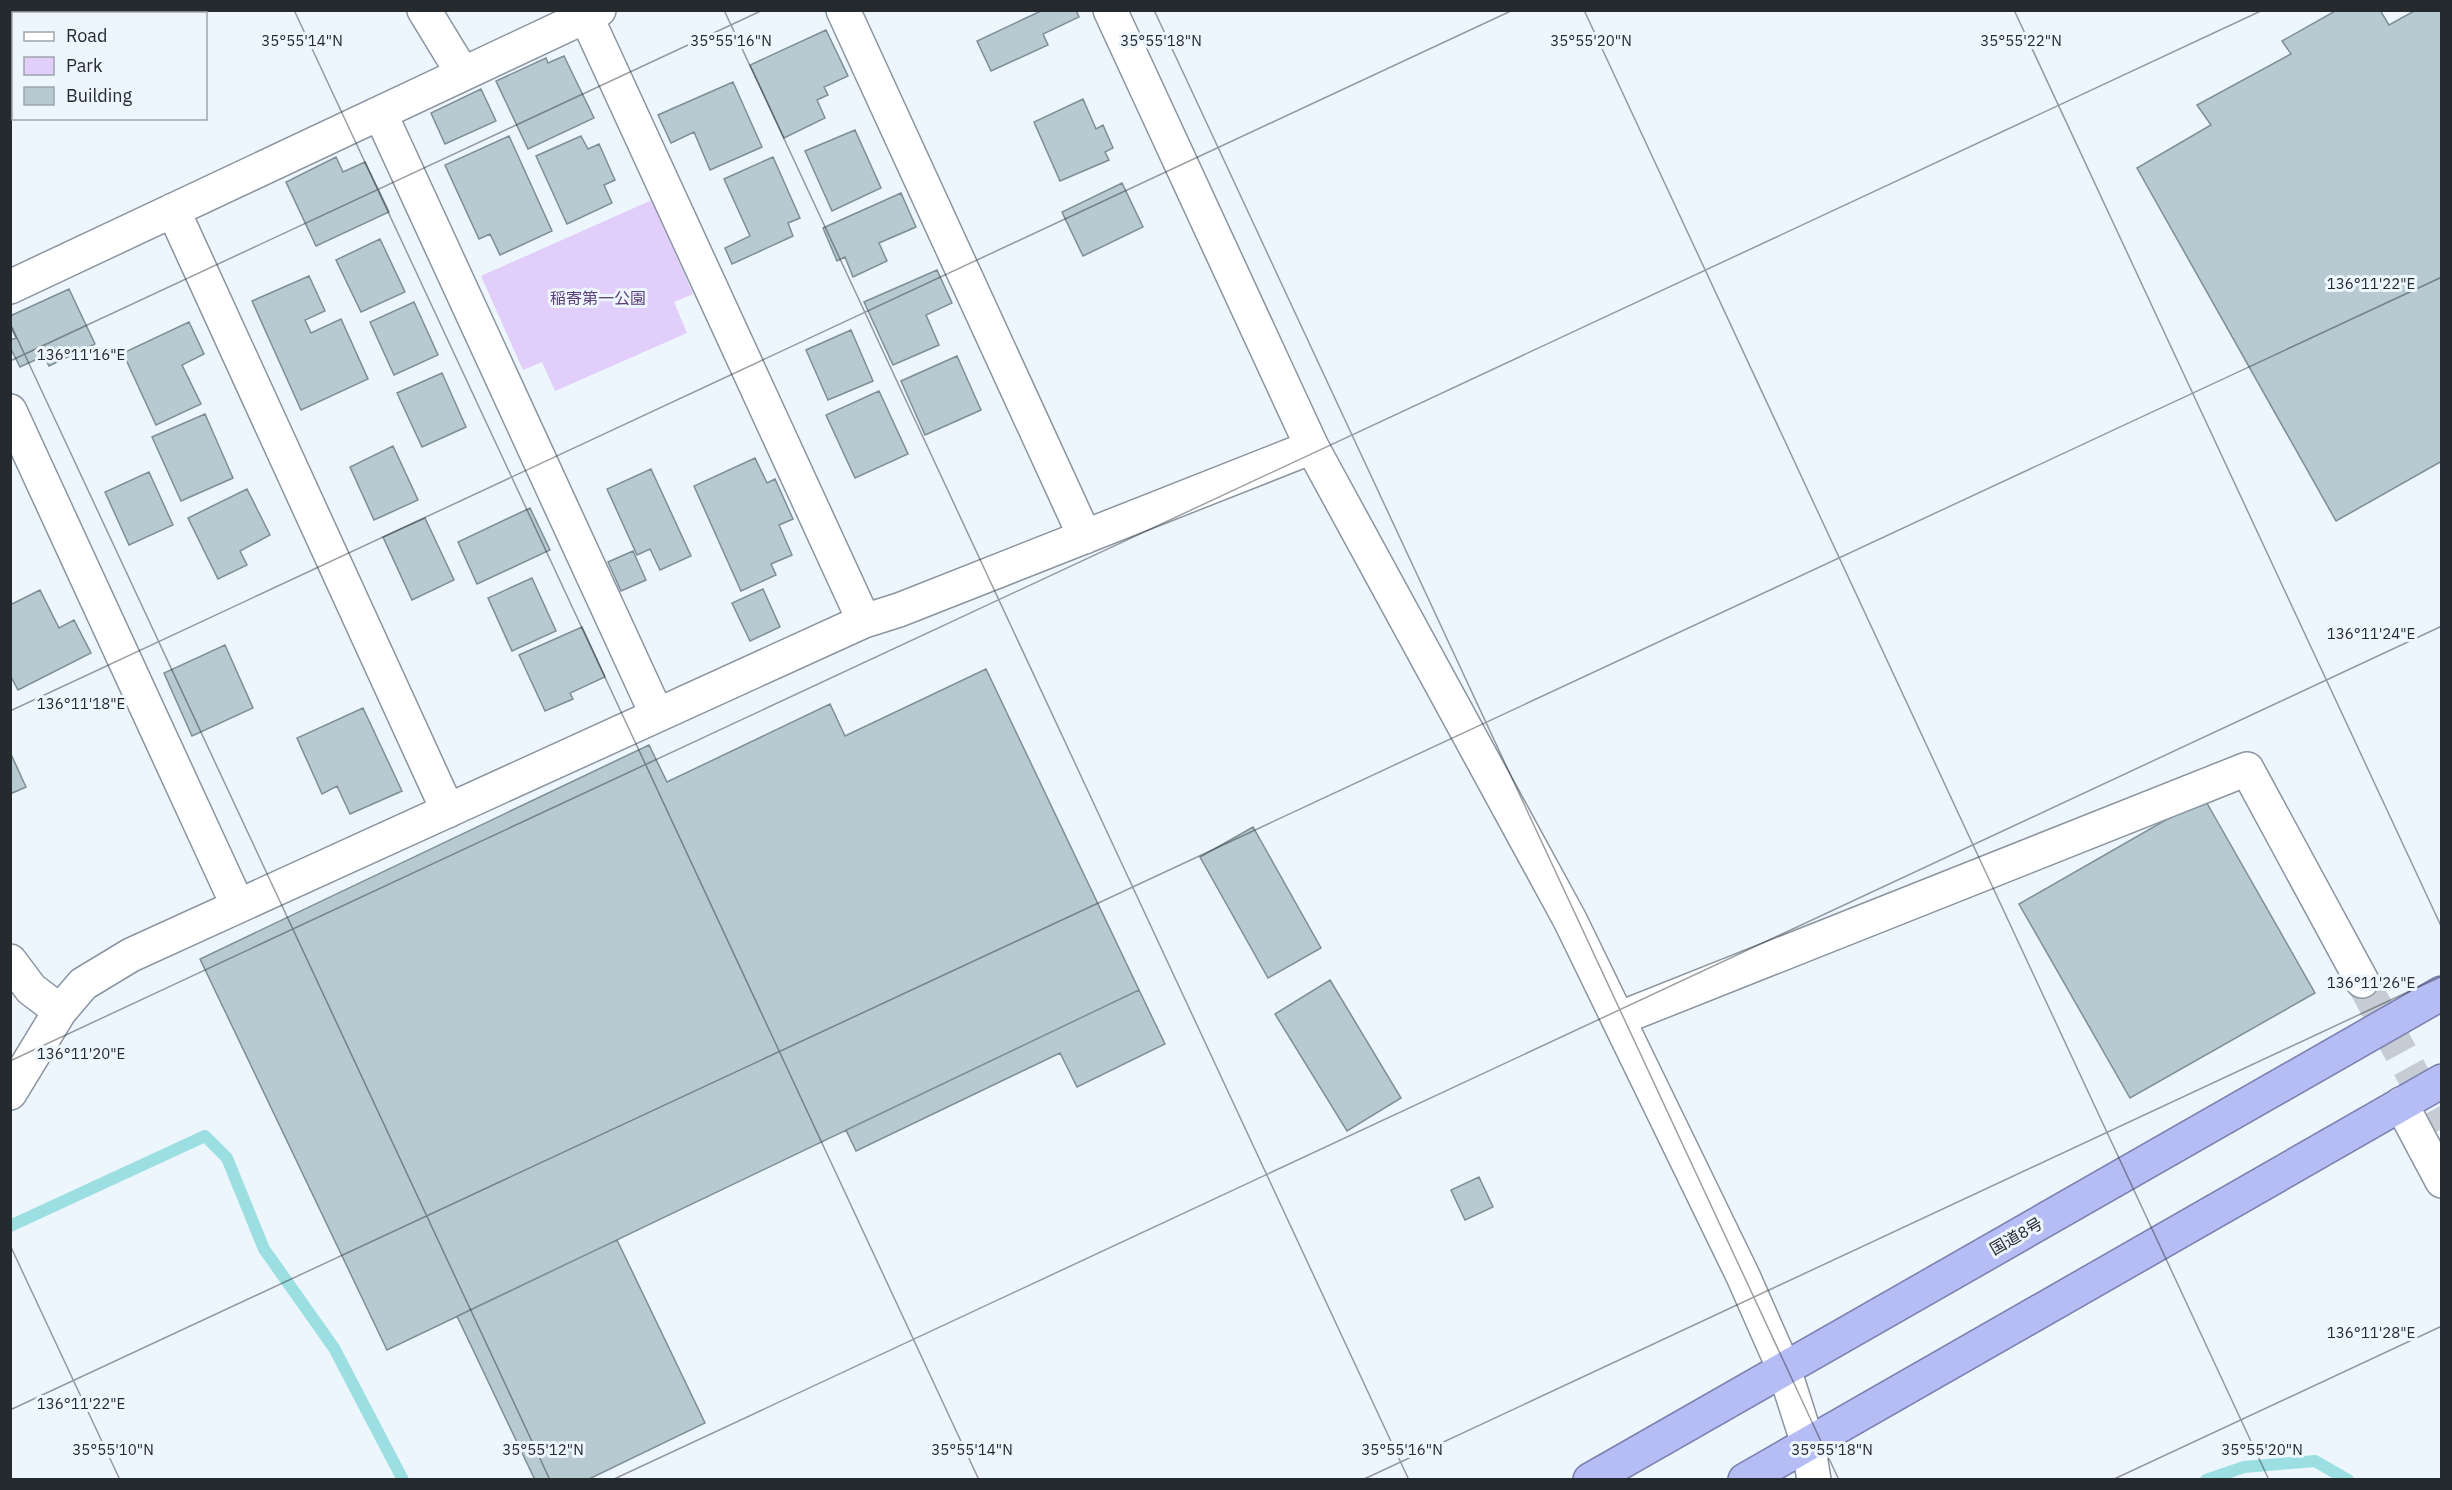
<svg xmlns="http://www.w3.org/2000/svg" width="2452" height="1490" font-family="'IBM Plex Sans','Noto Sans JP',sans-serif">
<rect width="100%" height="100%" fill="#edf5fd"/>
<!-- green -->
<path fill="#e1cefa" d="M652,200L693,294L674,302L687,333L555,391L542,362L523,370L481,276Z"/>
<g fill="none" stroke-linecap="round" stroke-linejoin="round">
<!-- stream -->
<path stroke="#9bdfe3" stroke-width="12" d="M10,1226L205,1136L227,1158L264,1249L334,1348L403,1480
M2206,1480L2244,1467L2315,1461L2348,1480"/>
</g>
<!-- building -->
<path fill="#b7cad2" stroke="#7d8e96" stroke-width="1.5" d="M1043,10H1076L1079,17L1043,34L1048,45L991,71L977,41Z
M2337,10H2380L2389,25L2416,10H2442V461L2336,521L2137,168L2211,125L2197,105L2291,54L2282,41Z
M826,30L848,76L824,87L828,95L817,100L825,118L784,138L750,65Z
M564,56L594,118L528,149L496,81L546,58L548,63Z
M733,82L762,147L710,170L694,132L671,143L658,115Z
M481,89L496,121L445,144L431,113Z
M1083,99L1096,129L1103,125L1113,148L1105,152L1109,160L1060,181L1034,122Z
M855,130L881,188L832,211L805,151Z
M509,136L552,231L500,255L490,234L479,239L445,165Z
M581,136L588,149L599,144L615,180L604,185L612,203L567,224L536,156Z
M336,157L343,172L365,162L389,212L316,246L286,182Z
M773,157L800,218L788,223L793,236L732,264L725,248L750,236L724,179Z
M1122,183L1143,227L1083,256L1062,212Z
M901,193L916,227L879,243L887,261L853,277L845,257L837,261L823,228Z
M380,239L405,292L361,312L336,260Z
M937,270L952,303L926,315L939,345L893,365L864,302Z
M309,276L325,311L305,320L311,333L341,319L368,379L301,410L252,301Z
M69,289L95,344L49,366L44,356L20,367L10,347V340L16,338L10,325V316Z
M414,302L438,355L394,375L370,322Z
M189,322L204,354L182,365L201,404L156,425L123,353Z
M851,330L873,381L828,400L806,350Z
M957,356L981,410L925,435L901,381Z
M442,373L466,427L422,447L397,393Z
M879,391L908,454L855,478L826,415Z
M205,414L233,478L181,501L152,437Z
M393,446L418,500L374,520L350,467Z
M755,458L767,483L775,479L793,519L779,525L792,555L771,564L776,575L741,591L694,486Z
M651,469L691,556L660,570L650,549L637,555L607,489Z
M149,472L173,525L129,545L105,492Z
M247,489L270,535L240,551L247,565L218,579L188,518Z
M530,508L550,550L477,584L458,542Z
M425,518L454,580L412,600L383,537Z
M633,551L646,580L621,591L608,562Z
M532,578L556,631L512,651L488,598Z
M763,589L780,627L750,641L732,603Z
M40,590L59,628L74,620L91,653L18,690L10,675V605Z
M582,627L605,677L570,693L573,699L545,711L519,655Z
M225,645L253,708L192,736L164,673Z
M986,669L1139,990L387,1350L200,959L649,745L667,782L830,704L845,736Z
M363,708L402,791L350,814L337,786L322,794L297,738Z
M10,752L26,787L10,794Z
M2204,798L2315,993L2130,1098L2019,904Z
M1253,827L1321,948L1268,978L1200,857Z
M1330,980L1401,1098L1347,1131L1275,1014Z
M1139,990L1165,1044L1077,1087L1060,1053L856,1151L846,1130Z
M1479,1177L1493,1207L1465,1220L1451,1190Z
M617,1240L705,1423L587,1480H535L457,1316Z"/>
<g fill="none" stroke-linecap="round" stroke-linejoin="round">
<!-- minor-tunnel -->
<path stroke="#c5ccd4" stroke-width="33" stroke-dasharray="33 16" stroke-linecap="butt" d="M2362,981L2442,1129"/>
<!-- minor casing -->
<g stroke="#8a95a2" stroke-width="36">
<path id="minor" d="M424,10L463,74
M843,10L1085,537
M1110,10L1312,447L1570,920L1743,1276L1784,1369L1808,1444L1814,1480
M10,13L17,10
M586,16L864,621
M380,113L657,715
M173,210L448,811
M10,287L599,10
M10,411L238,906
M10,961L31,989L60,1011
M1618,1019L2247,769L2362,981
M10,1093L60,1011L83,984L131,955L864,621L899,610L1312,447
M2401,1104L2442,1181"/>
</g>
<!-- trunk casing -->
<g stroke="#787ead" stroke-width="36">
<path id="trunk" d="M1590,1480L2442,993
M1745,1480L2442,1081"/>
</g>
<!-- minor -->
<use href="#minor" stroke="#fff" stroke-width="33"/>
<!-- trunk -->
<use href="#trunk" stroke="#b6bcf4" stroke-width="33"/>
</g>
<!-- ticks -->
<path fill="none" stroke="#252a2f" stroke-width="1.5" stroke-opacity="0.45" d="M294,10L979,1480M724,10L1409,1480M1154,10L1839,1480M1584,10L2269,1480M2014,10L2442,928M10,12L13,10M10,323L550,1480M10,361L763,10M10,711L1513,10M10,1061L2263,10M10,1245L120,1480M10,1410L2442,277M612,1480L2442,626M1362,1480L2442,976M2112,1480L2442,1326"/>
<g text-anchor="middle" stroke-width="6" stroke-linejoin="round" paint-order="stroke">
<!-- park labels -->
<g font-size="16" fill="#5c3f79" stroke="#edf5fd">
<text x="598" y="304">稲寄第一公園</text>
</g>
<!-- street labels -->
<g font-size="16" fill="#252a2f" stroke="#edf5fd">
<text transform="translate(2016 1236) rotate(-30)" y="6">国道8号</text>
</g>
</g>
<g font-size="15" text-anchor="middle" fill="#252a2f" stroke="#edf5fd" stroke-width="6" stroke-linejoin="round" paint-order="stroke">
<text x="302" y="46">35°55'14"N</text>
<text x="731" y="46">35°55'16"N</text>
<text x="1161" y="46">35°55'18"N</text>
<text x="1591" y="46">35°55'20"N</text>
<text x="2021" y="46">35°55'22"N</text>
<text x="2371" y="289">136°11'22"E</text>
<text x="81" y="360">136°11'16"E</text>
<text x="2371" y="639">136°11'24"E</text>
<text x="81" y="709">136°11'18"E</text>
<text x="2371" y="988">136°11'26"E</text>
<text x="81" y="1059">136°11'20"E</text>
<text x="2371" y="1338">136°11'28"E</text>
<text x="81" y="1409">136°11'22"E</text>
<text x="113" y="1455">35°55'10"N</text>
<text x="543" y="1455">35°55'12"N</text>
<text x="972" y="1455">35°55'14"N</text>
<text x="1402" y="1455">35°55'16"N</text>
<text x="1832" y="1455">35°55'18"N</text>
<text x="2262" y="1455">35°55'20"N</text>
</g>
<!-- border -->
<rect width="2452" height="1490" fill="none" stroke="#252a2f" stroke-width="24"/>
<!-- legend -->
<rect x="12" y="12" width="195" height="108" fill="#edf5fd" stroke="#9da4ab" stroke-width="1.5"/>
<rect x="24" y="32" width="30" height="9" fill="#ffffff" stroke="#9da4ab" stroke-width="1.5"/>
<text x="66" y="42" font-size="18" fill="#252a2f">Road</text>
<rect x="24" y="57" width="30" height="18" fill="#e1cefa" stroke="#9da4ab" stroke-width="1.5"/>
<text x="66" y="72" font-size="18" fill="#252a2f">Park</text>
<rect x="24" y="87" width="30" height="18" fill="#b7cad2" stroke="#9da4ab" stroke-width="1.5"/>
<text x="66" y="102" font-size="18" fill="#252a2f">Building</text>
</svg>
